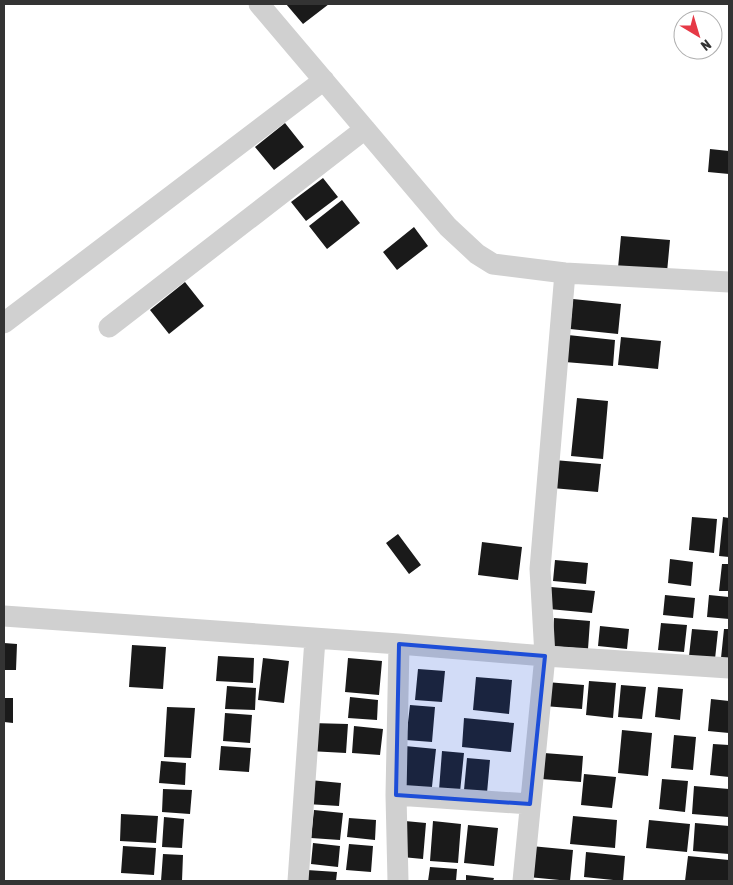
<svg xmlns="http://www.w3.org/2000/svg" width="733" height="885" font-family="'Asap Condensed',sans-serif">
<rect width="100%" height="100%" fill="#fff"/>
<!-- building -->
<path fill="#1a1a1a" d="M286,4H329L303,24Z
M285,123L304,147L274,170L255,147Z
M710,149L729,151V174L708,172Z
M323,178L338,197L306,221L291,202Z
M342,200L360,223L327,249L309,226Z
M414,227L428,246L397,270L383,252Z
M621,236L670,240L667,272L618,268Z
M185,282L204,306L169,334L150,310Z
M573,299L621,304L618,334L570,329Z
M568,335L615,340L613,366L565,362Z
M621,337L661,341L658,369L618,365Z
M577,398L608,401L603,459L571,456Z
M554,460L601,464L598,492L552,488Z
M692,517L717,519L714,553L689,550Z
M723,517L729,518V557L719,556Z
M398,534L421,565L409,574L386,543Z
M482,542L522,547L518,580L478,575Z
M670,559L693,562L691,586L668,583Z
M555,560L588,563L586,584L553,581Z
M722,564H729V591H719Z
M551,587L595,591L592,613L549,609Z
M665,595L695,598L693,618L663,615Z
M709,595L729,597V619L707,617Z
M554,618L590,621L588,649L552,646Z
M661,623L687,625L684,652L658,650Z
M600,626L629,629L627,649L598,646Z
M692,629L718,631L715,659L689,656Z
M724,629H729V658H721Z
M4,643L17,644L16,670H4Z
M132,645L166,647L163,689L129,687Z
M218,656L254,658L253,683L216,681Z
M263,658L289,661L284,703L258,700Z
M348,658L382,661L379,695L345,692Z
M418,669L445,671L442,702L415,700Z
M476,677L512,680L509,714L473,710Z
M589,681L616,683L613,718L586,715Z
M546,682L584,685L582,709L544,706Z
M621,685L646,687L642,719L618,717Z
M227,686L256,688L255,710L225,709Z
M658,687L683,689L680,720L655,717Z
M350,697L378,700L377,720L348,718Z
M4,698H13V723L4,722Z
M711,699L729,701V733L708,731Z
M410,705L435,707L432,742L406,740Z
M167,707L195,708L191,758L164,757Z
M225,713L252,715L250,743L223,741Z
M464,718L514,723L511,752L462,747Z
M311,723L348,724L346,753L309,751Z
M354,726L383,729L380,755L352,753Z
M622,730L652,733L648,776L618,773Z
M674,735L696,737L693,770L671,768Z
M713,744L729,745V777L710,775Z
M221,746L251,748L249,772L219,770Z
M405,746L436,749L431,796L400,793Z
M442,751L464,753L460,792L439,790Z
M544,753L583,756L581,782L541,779Z
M467,758L490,760L487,793L464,790Z
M161,761L186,763L185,785L159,783Z
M584,774L616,777L612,808L581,805Z
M662,779L688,781L685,812L659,809Z
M310,780L341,783L339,806L307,804Z
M694,786L729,789V817L692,814Z
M163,789L192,790L190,814L162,812Z
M314,810L343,813L340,840L311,838Z
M121,814L158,816L156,843L120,841Z
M573,816L617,820L615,848L570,844Z
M164,817L184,819L182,848L162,847Z
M349,818L376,820L375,840L347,837Z
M649,820L690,824L687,852L646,848Z
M405,821L426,823L423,859L402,857Z
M433,821L461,824L458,863L430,861Z
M695,823L729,826V854L693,851Z
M468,825L498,828L494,866L464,863Z
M313,843L340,846L338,867L311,864Z
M349,844L373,846L371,872L346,870Z
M123,846L156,848L154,875L121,873Z
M531,846L573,850L570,881L528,877Z
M586,852L625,856L623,881L584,877Z
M163,854L183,855L182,881H161Z
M688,856L729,860V881H685Z
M430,867L457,869L456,881H428Z
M307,870L337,872L336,881H306Z
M466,875L494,878L493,881H466Z"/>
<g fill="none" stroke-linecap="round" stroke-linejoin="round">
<!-- minor -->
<path stroke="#d0d0d0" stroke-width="21" d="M259,4L448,227L477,254L493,264L565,273L729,282
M4,323L324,80
M109,327L365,129
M4,616L399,644L545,656L540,569L565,273
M399,644L396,795L530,804
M396,795L398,881
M298,881L315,639
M523,881L545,656L729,668"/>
</g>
<!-- marked area -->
<path fill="#1d4ed8" fill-opacity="0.2" stroke="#1d4ed8" stroke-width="4" stroke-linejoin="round" d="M399,644L545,656L530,804L396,795Z"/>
<!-- border -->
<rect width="733" height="885" fill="none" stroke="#333333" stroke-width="10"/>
<!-- north arrow -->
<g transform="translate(698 35) rotate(142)"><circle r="24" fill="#ffffff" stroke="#adadad"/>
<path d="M0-4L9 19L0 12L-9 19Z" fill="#e63946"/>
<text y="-8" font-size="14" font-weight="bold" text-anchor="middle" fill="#333333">N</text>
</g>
</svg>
